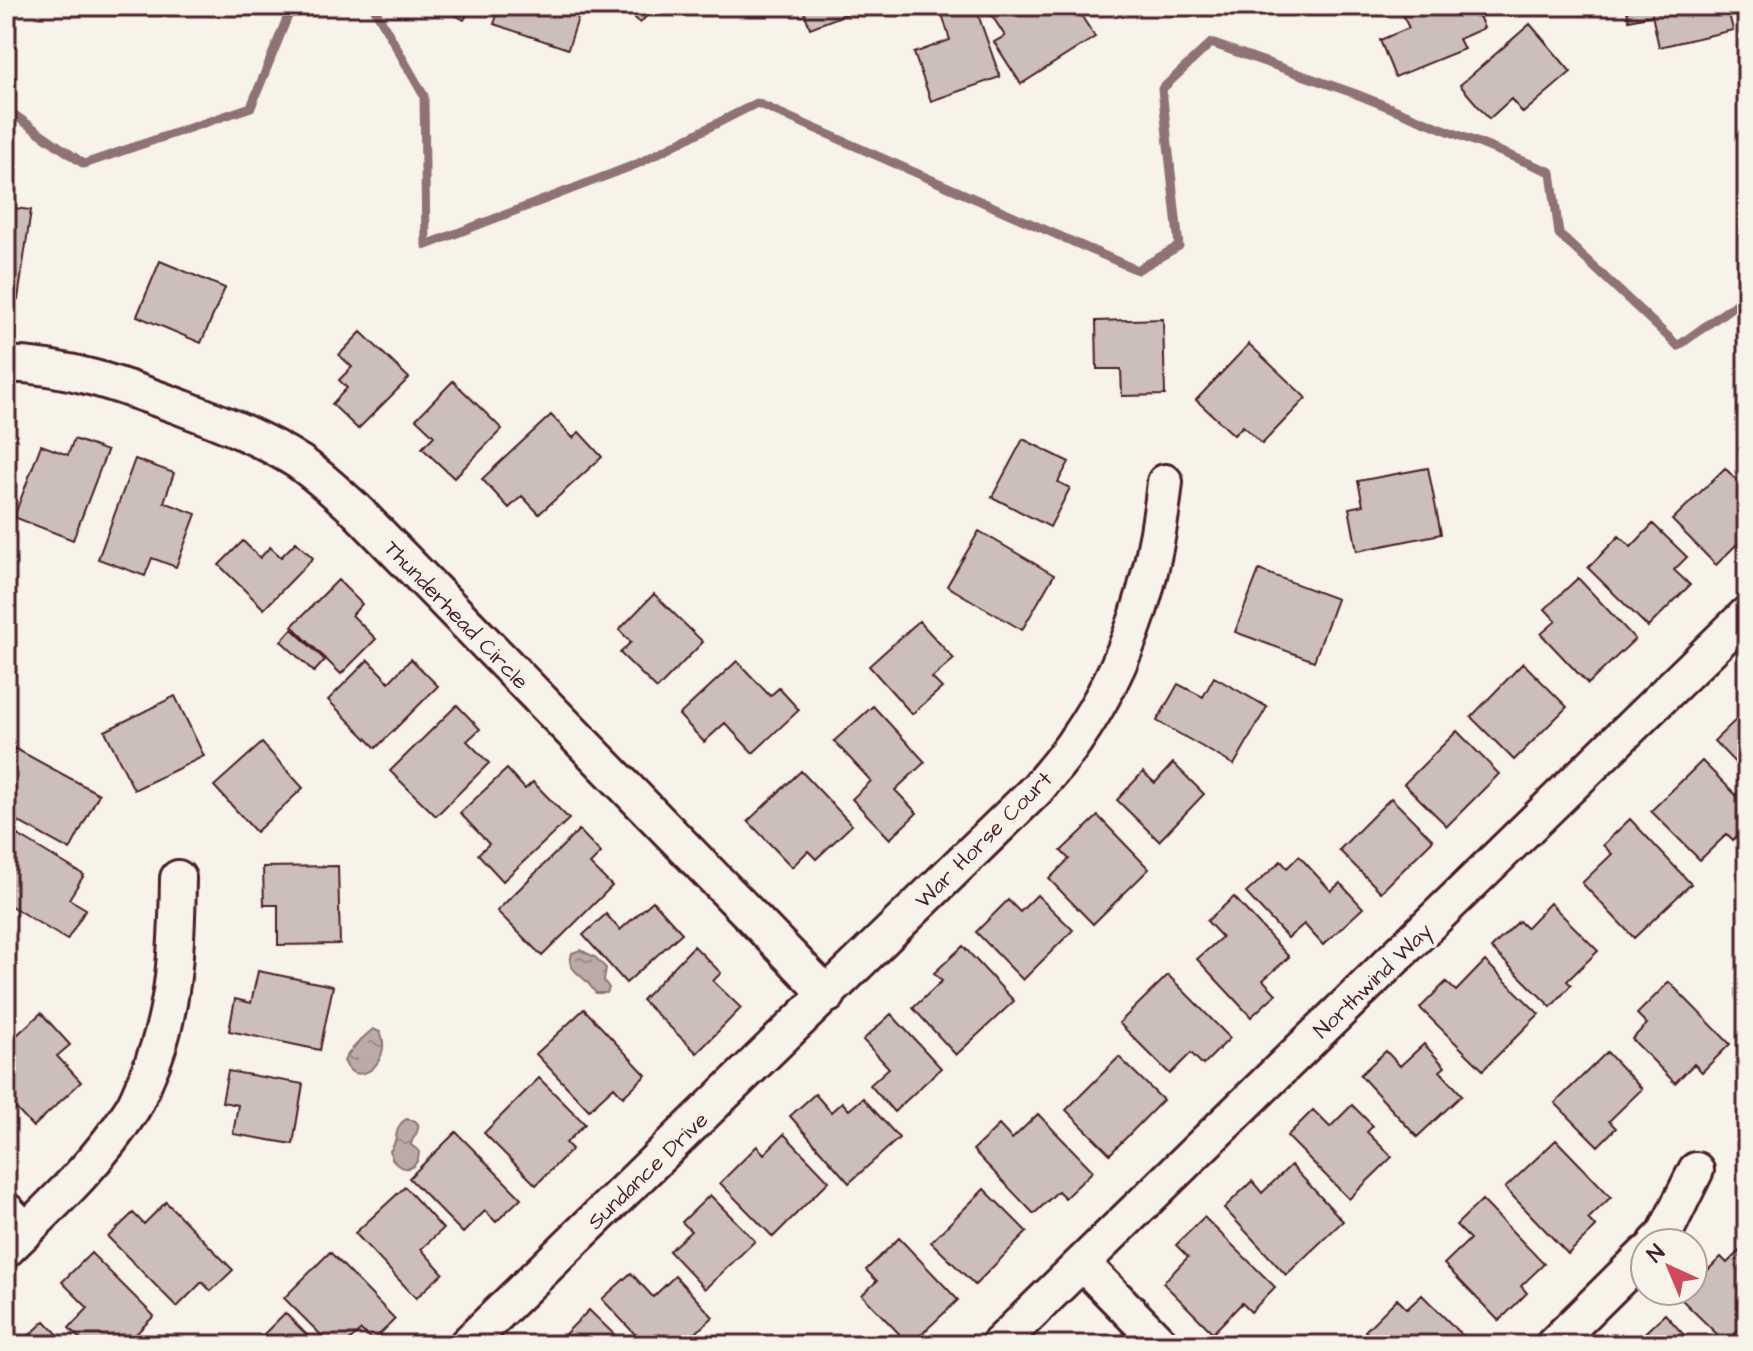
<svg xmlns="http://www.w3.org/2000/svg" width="1753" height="1351" font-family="'Architects Daughter',sans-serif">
<defs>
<pattern id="water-ripples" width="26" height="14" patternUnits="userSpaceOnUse" patternTransform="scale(2)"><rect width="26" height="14" fill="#bcaaa7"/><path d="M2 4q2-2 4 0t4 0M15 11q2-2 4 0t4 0" fill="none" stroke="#9b8a88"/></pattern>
</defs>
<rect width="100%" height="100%" fill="#f7f3e8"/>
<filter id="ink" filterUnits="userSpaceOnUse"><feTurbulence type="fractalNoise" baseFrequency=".0125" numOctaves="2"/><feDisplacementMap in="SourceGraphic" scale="16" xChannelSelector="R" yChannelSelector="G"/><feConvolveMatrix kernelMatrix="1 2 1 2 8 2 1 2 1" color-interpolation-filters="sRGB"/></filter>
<g filter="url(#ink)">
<!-- water -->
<path fill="url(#water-ripples)" stroke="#8e7275" stroke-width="2" d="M580,950L595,957L606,968L604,981L609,988L607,993H596C593,990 590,985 587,982C577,971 567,970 572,953Z
M373,1029L380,1032C391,1052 371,1081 352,1072C349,1070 346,1065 344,1061C349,1051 363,1037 373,1029Z
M407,1119L415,1121L418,1124C420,1134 411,1137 411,1145L419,1151C419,1175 393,1173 390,1151C399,1142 393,1125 407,1119Z"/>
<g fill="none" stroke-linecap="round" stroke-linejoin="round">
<!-- stream -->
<path stroke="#8e7275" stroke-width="9" d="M373,6L424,96L426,245L637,164L757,103L1137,270L1179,246L1162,89L1211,43L1356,94L1551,172L1559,234L1678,346L1736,304L1747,280
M6,109L84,164L251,107L292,6"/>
</g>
<!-- building -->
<path fill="#ccbfb9" stroke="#4a1f2b" stroke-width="2" d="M439,6H472L464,20Z
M500,6H582L568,49L494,24Z
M623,6H656L640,23Z
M802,6H855L857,10L810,28Z
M966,6H975L1000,77L931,101L914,53L950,40L942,14Z
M989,6H1075L1095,37L1021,84L994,42L1005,36L987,8Z
M1426,6H1475L1484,28L1459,39L1464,49L1395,77L1380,40L1409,28L1403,16Z
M1626,6H1727L1733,30L1659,47L1652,15L1629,20Z
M1530,24L1571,72L1523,113L1511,99L1489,119L1460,85Z
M6,207L31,210L18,299L6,297Z
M160,261L225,288L201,343L137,316Z
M1163,319L1165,395L1122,396L1121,369H1097L1096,321Z
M361,332L409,378L358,429L332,404L347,388L339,380L352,367L339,355Z
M1249,344L1306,398L1262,444L1243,426L1234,435L1196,400Z
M453,381L502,429L454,478L422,448L434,436L416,419Z
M551,415L573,438L579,432L602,457L539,514L522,496L509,508L482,479Z
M74,439L107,451L73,540L14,517L41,445L68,455Z
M1023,439L1069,462L1058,482L1070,488L1050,527L992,497Z
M135,459L174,473L164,502L196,514L176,567L152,558L145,576L98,559Z
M1428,468L1441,534L1357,551L1349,508L1363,505L1358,481Z
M1725,468L1747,491V534L1716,565L1672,520Z
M1653,524L1687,557L1674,570L1690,585L1648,627L1588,568L1619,536L1631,547Z
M979,531L1054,575L1022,630L947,586Z
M243,541L260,558L270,547L281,557L296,542L313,558L264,609L219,565Z
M1259,570L1337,599L1314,661L1235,632Z
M1578,578L1635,639L1588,684L1541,634L1556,621L1545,609Z
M338,580L362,604L352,615L376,639L341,674L292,626Z
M654,594L703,642L657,689L620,653L631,642L619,630Z
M919,621L954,659L932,678L942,688L912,714L869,666Z
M292,629L325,660L314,672L281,641Z
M411,659L438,686L376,748L328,700L368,660L389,682Z
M737,661L770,696L779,688L799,710L753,753L725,723L704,742L679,715Z
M1523,663L1567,707L1514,760L1471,717Z
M1214,677L1267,707L1234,765L1157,721L1178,684L1203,697Z
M175,696L204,756L134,790L105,731Z
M457,705L480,729L467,741L489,763L436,816L390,771Z
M873,706L925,762L895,790L917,813L890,839L852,799L871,781L834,741Z
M1747,709V775L1714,741Z
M1457,731L1499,774L1447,826L1404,784Z
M262,743L303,788L256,832L214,786Z
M7,744L99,794L70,850L6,815Z
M1702,761L1747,806V826L1733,840L1727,834L1700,860L1651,811Z
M1173,763L1204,794L1159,841L1117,800L1143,772L1155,783Z
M507,769L525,789L533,782L569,819L503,881L478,854L489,844L460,813Z
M801,771L852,825L816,859L808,851L792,867L748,821Z
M1391,798L1433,840L1381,892L1339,850Z
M1098,816L1149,869L1093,924L1049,879L1069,859L1061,851Z
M1630,819L1691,884L1634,938L1582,883L1612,854L1603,845Z
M579,830L601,853L590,864L612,886L542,956L497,911Z
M18,835L84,875L69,899L86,909L67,940L6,903V855Z
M1299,856L1331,891L1340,883L1363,908L1323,945L1304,924L1288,938L1246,893L1281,861L1287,868Z
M338,866L340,944L278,945V905H264L263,867Z
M1037,895L1073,930L1023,980L976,932L1008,900L1020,912Z
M1234,897L1289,957L1263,980L1276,994L1251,1017L1197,959L1222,937L1207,921Z
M653,901L682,933L626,983L583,935L606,914L620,930Z
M1550,903L1598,951L1567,981L1571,985L1551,1007L1491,948L1519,921L1526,928Z
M694,946L721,973L713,981L741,1008L697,1053L642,1000Z
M963,946L1014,1001L956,1055L913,1008L942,981L934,973Z
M1485,961L1539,1014L1483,1070L1420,1008L1446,982L1456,991Z
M258,971L333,986L320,1050L229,1031L235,999L251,1003Z
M1168,975L1230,1038L1203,1065L1191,1053L1170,1074L1119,1023Z
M1669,982L1730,1044L1702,1072L1694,1064L1675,1083L1632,1039L1647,1024L1637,1014Z
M584,1009L646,1075L623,1097L614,1087L589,1110L536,1054Z
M41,1013L70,1045L57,1056L81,1082L33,1127L6,1098V1045Z
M891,1014L941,1068L894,1112L870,1085L889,1068L863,1040Z
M1424,1044L1445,1067L1440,1071L1462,1095L1417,1137L1360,1075L1386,1051L1400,1066Z
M1607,1052L1642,1089L1609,1121L1616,1128L1598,1146L1555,1103Z
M1119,1057L1163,1100L1110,1154L1066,1110Z
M228,1071L303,1084L293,1144L233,1134L238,1105L222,1102Z
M539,1078L585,1124L566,1143L572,1149L536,1185L484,1133Z
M815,1094L831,1112L842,1102L849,1110L863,1098L899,1138L849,1183L790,1116Z
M1352,1105L1373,1126L1367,1132L1392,1157L1349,1199L1287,1136L1313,1110L1330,1127Z
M1038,1114L1093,1171L1065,1198L1058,1191L1034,1214L973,1150L999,1125L1012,1139Z
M456,1132L521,1198L496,1222L485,1211L463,1233L409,1178Z
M784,1134L829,1181L773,1237L720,1183L757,1146L764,1154Z
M1556,1140L1611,1197L1588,1219L1596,1227L1568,1254L1505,1188Z
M1291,1165L1343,1221L1286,1275L1224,1208L1252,1181L1262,1193Z
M405,1187L443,1229L421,1249L443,1273L416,1298L355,1233Z
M984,1189L1027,1232L975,1285L931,1242Z
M710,1195L755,1241L705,1289L669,1251L691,1231L682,1222Z
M1482,1200L1544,1264L1521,1286L1527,1293L1499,1321L1444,1264L1470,1239L1456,1225Z
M166,1202L233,1270L211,1291L202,1282L177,1307L108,1237L133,1213L144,1224Z
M1204,1217L1275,1287L1251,1312L1242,1303L1213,1333L1163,1283L1188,1257L1176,1245Z
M899,1238L958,1300L910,1345L862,1295L877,1281L866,1270Z
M1739,1251L1747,1258V1321L1726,1343L1680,1298L1687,1291H1693V1285L1721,1257L1727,1263Z
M330,1252L395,1319L373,1341L361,1330L345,1345H331L284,1298Z
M91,1253L154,1316L125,1345H86L69,1328L88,1308L62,1282Z
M631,1273L653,1297L675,1276L713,1317L683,1345H645L602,1299Z
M1422,1295L1471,1344L1469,1345H1379L1365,1331L1397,1299L1407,1309Z
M589,1310L625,1345H570L562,1337Z
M285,1313L317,1345H253Z
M1665,1314L1693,1345H1637L1635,1342Z
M45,1321L68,1345H6V1337L11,1332L21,1343Z"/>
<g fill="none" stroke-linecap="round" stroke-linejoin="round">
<!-- minor casing -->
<g stroke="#4a1f2b" stroke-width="40">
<path id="minor" d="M6,364C70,366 123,386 183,408C223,423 263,439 299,462C319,476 337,493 355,509L828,995
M6,1210L26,1231
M1656,1243L1664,1235L1696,1170
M6,1250C51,1206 98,1163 132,1109C137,1101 141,1090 145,1081C175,1017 177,947 178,878
M1082,1263L1162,1345
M466,1345L1037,789C1050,773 1064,758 1075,741C1130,662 1155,577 1165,482
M998,1345L1747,614
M1553,1345L1645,1254"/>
</g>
<!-- minor -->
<use href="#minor" stroke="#f7f3e8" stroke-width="34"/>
</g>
</g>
<g text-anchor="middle" stroke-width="7" stroke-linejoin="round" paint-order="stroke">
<!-- street labels -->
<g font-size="22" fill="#4a1f2b" stroke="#f7f3e8">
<text transform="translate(457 614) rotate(46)" y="8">Thunderhead Circle</text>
<text transform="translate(983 839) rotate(-45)" y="8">War Horse Court</text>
<text transform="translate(1372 980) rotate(-44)" y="8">Northwind Way</text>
<text transform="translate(647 1170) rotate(-44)" y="8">Sundance Drive</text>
</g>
</g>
<!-- margin -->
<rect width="1753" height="1351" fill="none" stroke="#f7f3e8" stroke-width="32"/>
<rect x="16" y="16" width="1721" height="1319" fill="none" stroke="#4a1f2b" stroke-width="3" filter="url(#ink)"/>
<!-- north arrow -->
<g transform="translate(1669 1267) rotate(316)"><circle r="38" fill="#f7f3e8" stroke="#b29e9c" stroke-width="2"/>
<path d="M0-6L14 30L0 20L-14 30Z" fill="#d1495b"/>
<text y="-12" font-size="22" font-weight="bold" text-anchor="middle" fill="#4a1f2b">N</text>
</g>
</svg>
